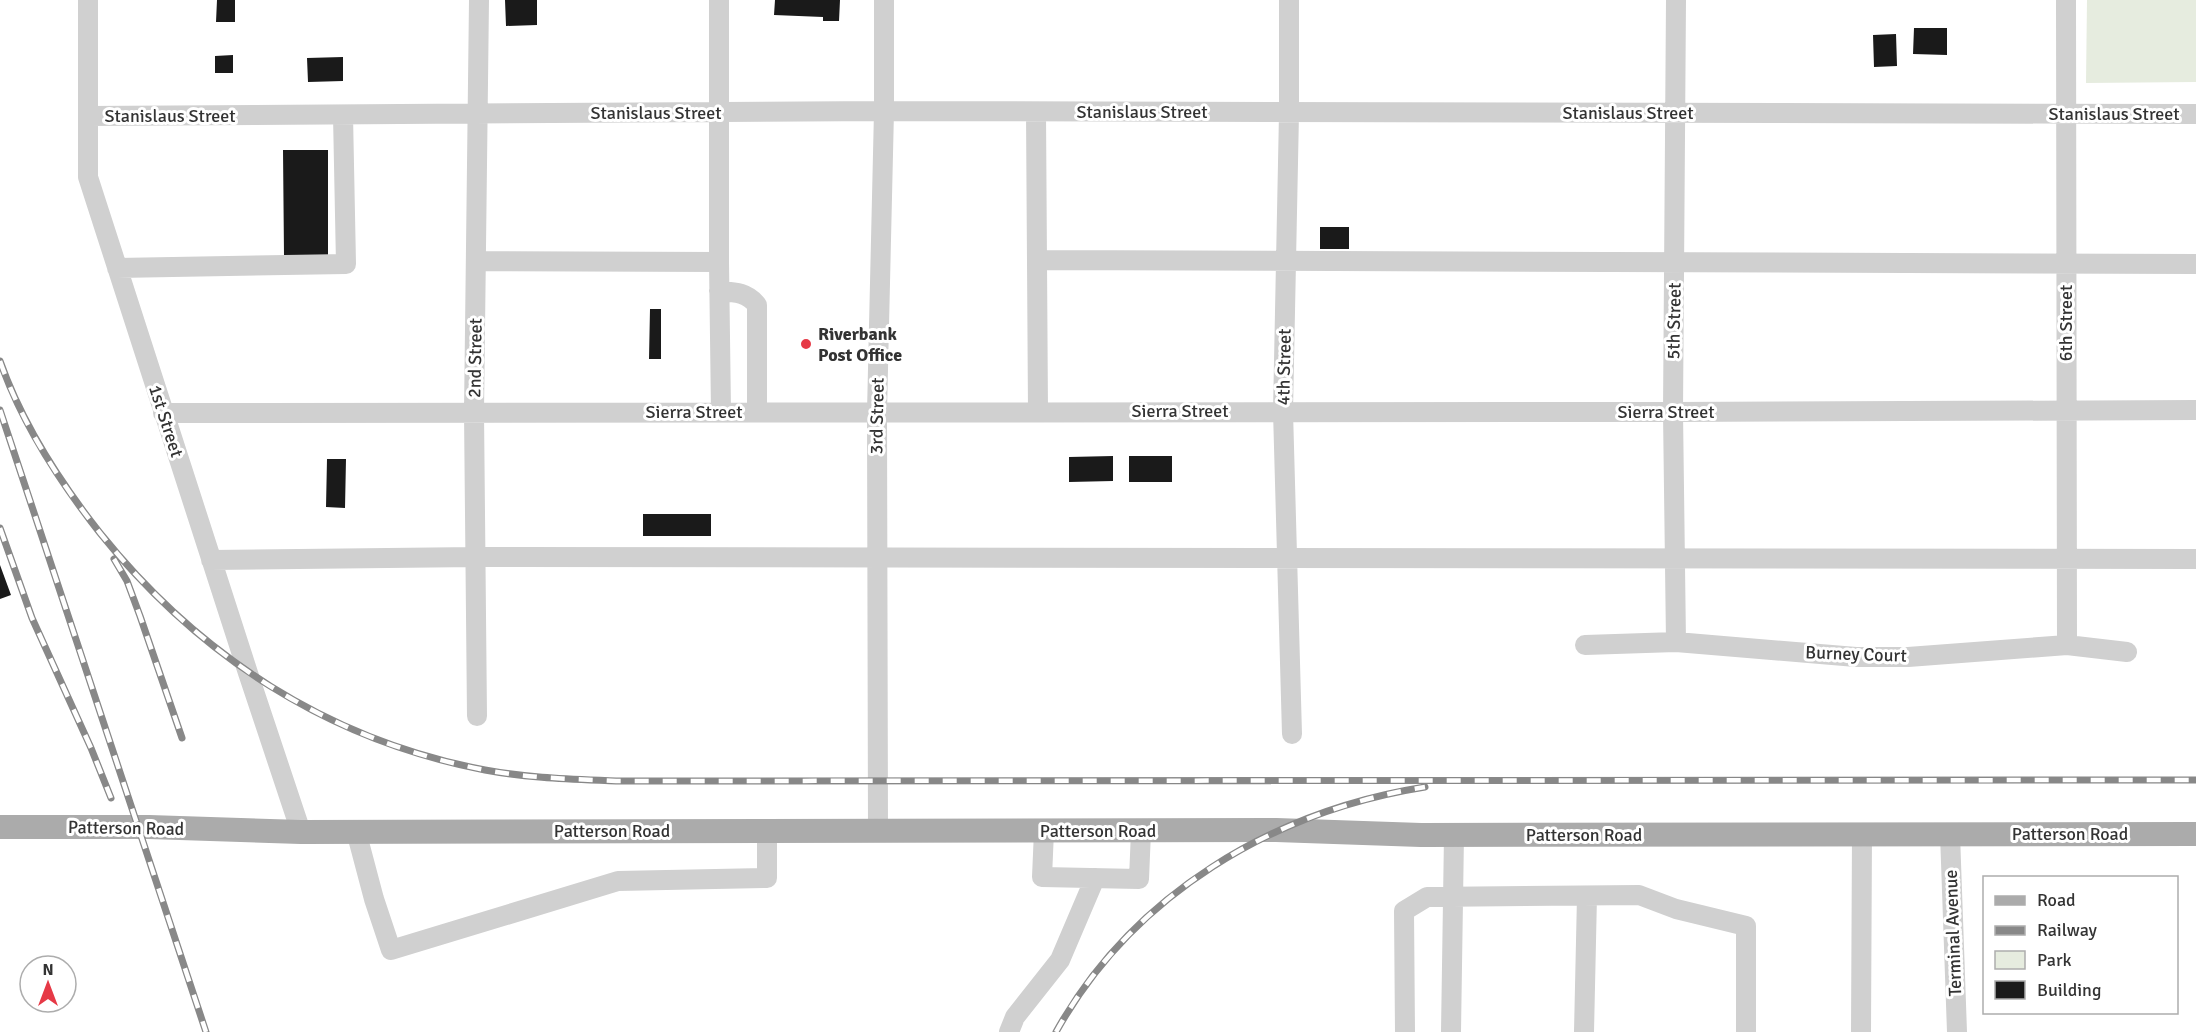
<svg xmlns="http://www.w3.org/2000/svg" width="2196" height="1032" font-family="Signika,sans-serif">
<rect width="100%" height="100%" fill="#fff"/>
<!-- green -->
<path fill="#e6ecdf" d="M2087,0H2196V82L2086,83Z"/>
<!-- building -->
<path fill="#1a1a1a" d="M217,0H235V22H216Z
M505,0H537V25L506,26Z
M775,0H840L839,21H823V17L774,15Z
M1914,28H1947V55L1913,54Z
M1896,34L1897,66L1874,67L1873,35Z
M233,55V73H215V56Z
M343,57V81L308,82L307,58Z
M283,150H328V256H284Z
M1320,227H1349V249H1320Z
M650,309H661V359H649Z
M1113,456V481L1069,482V457Z
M1129,456H1172V482H1129Z
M327,459H346L345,508L326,507Z
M643,514H711V536H643Z
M0,565L11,595L0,599Z"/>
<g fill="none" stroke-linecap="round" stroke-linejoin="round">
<!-- minor -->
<path stroke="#d0d0d0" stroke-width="20" d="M88,0V177L248,673L301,832
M1289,0V113L1283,411L1292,734
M2066,0L2067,645
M1036,112L1038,412
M88,116L884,111L2196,114
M1037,260L2196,264
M477,261L719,262V0
M719,262L721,412
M117,268L346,264L343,115
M719,291C734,292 747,292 757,305V412
M163,413L1673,412L2196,410
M211,560L476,557L2196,559
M1676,642L1673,412L1676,0
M1585,645L1676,642L1856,657H1908L2067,645L2127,652
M477,716L474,412L479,0
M356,831L374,899L391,950L618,881L767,878V832
M1044,831L1042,877L1139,879L1141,831
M878,832L877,412L884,111V0
M1950,834L1957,1032
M1009,1032L1015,1017L1060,960L1095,878
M1405,1032L1404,911L1427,897L1639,895L1676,909L1746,926V1032
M1451,1032L1454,835
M1584,1032L1587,896
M1861,1032L1862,834"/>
<!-- major -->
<path stroke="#ababab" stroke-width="24" d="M0,827H149L301,832L1276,830L1421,835L2196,834"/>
<!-- rail casing -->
<g stroke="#888" stroke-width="7">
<path id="rail" d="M0,361C22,424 59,481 100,533C199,656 328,740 485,770C528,778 572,779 616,781L2196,780
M0,410L206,1032
M0,528L32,618L91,748L111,798
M114,559L127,581L140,616L182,738
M1056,1032C1132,895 1273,811 1425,787"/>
</g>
<!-- rail -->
<use href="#rail" stroke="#fff" stroke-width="4.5" stroke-dasharray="14" stroke-linecap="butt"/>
</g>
<!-- markers -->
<circle fill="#e63946" stroke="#fff" stroke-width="2" cx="806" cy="344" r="6"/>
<g text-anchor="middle" stroke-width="6" stroke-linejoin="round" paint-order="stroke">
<!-- street labels -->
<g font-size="18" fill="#333" stroke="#fff">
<text x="1142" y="118">Stanislaus Street</text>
<text x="656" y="119">Stanislaus Street</text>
<text x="1628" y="119">Stanislaus Street</text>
<text x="2114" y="120">Stanislaus Street</text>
<text x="170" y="122">Stanislaus Street</text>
<text transform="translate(1674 321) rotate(-89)" y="6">5th Street</text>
<text transform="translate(2066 323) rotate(-90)" y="6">6th Street</text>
<text transform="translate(475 358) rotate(-89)" y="6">2nd Street</text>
<text transform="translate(1284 367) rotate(-89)" y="6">4th Street</text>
<text x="1180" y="417">Sierra Street</text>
<text x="694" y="418">Sierra Street</text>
<text x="1666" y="418">Sierra Street</text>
<text transform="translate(877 416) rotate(-89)" y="6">3rd Street</text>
<text transform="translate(166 421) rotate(72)" y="6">1st Street</text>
<text transform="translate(1856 654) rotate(2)" y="6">Burney Court</text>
<text transform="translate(126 828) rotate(1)" y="6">Patterson Road</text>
<text x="612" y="837">Patterson Road</text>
<text x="1098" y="837">Patterson Road</text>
<text x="2070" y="840">Patterson Road</text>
<text x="1584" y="841">Patterson Road</text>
<text transform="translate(1953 933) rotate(-92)" y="6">Terminal Avenue</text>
</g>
<!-- poi labels -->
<g font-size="18" font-weight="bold" fill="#333" stroke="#fff" text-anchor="start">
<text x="818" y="340">Riverbank<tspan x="818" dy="21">Post Office</tspan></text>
</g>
</g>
<!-- legend -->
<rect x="1983" y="876" width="195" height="138" fill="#ffffff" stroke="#adadad" stroke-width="1.5"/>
<rect x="1995" y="896" width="30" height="9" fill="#ababab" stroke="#adadad" stroke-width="1.5"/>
<text x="2037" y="906" font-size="18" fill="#333333">Road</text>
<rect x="1995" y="926" width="30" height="9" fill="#888888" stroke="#adadad" stroke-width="1.5"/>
<text x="2037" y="936" font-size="18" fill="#333333">Railway</text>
<rect x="1995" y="951" width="30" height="18" fill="#e6ecdf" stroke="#adadad" stroke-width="1.5"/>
<text x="2037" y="966" font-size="18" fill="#333333">Park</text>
<rect x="1995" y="981" width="30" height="18" fill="#1a1a1a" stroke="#adadad" stroke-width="1.5"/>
<text x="2037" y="996" font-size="18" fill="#333333">Building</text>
<!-- north arrow -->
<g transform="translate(48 984)"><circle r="28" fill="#ffffff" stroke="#adadad" stroke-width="1.5"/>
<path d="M0-4.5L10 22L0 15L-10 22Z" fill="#e63946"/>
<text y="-9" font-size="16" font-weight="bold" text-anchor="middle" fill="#333333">N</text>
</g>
</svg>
